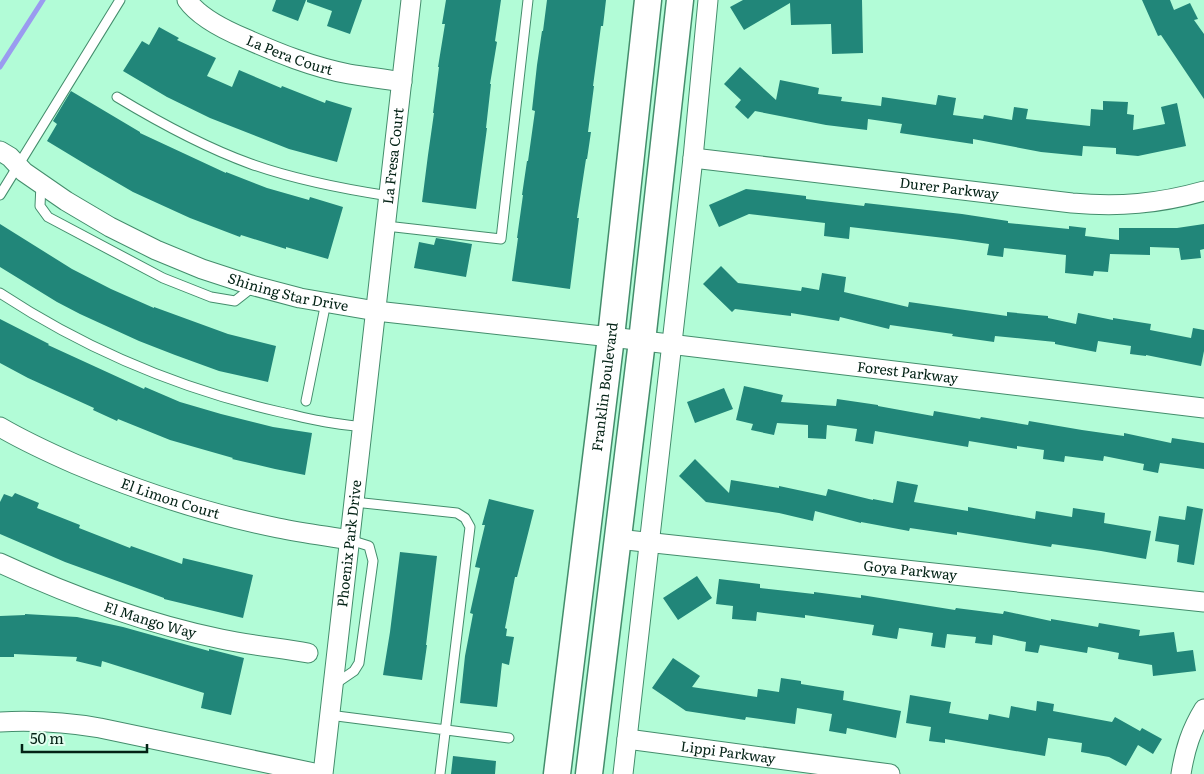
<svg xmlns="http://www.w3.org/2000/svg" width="1204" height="774" font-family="Literata,serif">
<rect width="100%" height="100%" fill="#b2fcd7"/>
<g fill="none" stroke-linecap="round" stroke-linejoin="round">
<!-- stream -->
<path stroke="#9a9bf0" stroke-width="5" d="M0,67L43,0"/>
</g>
<!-- building -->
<path fill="#218679" d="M276,0H306L298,21L272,11Z
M307,0H362L350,34L327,26L332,11L307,2Z
M446,0H501L495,41L497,42L490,84H491L486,128H487L476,209L422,202L428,155L434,113H433L439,67H438L445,24H442Z
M547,0H606L603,26H601L593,86H594L588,132H591L587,159H586L577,218H579L570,289L512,281L518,238H517L523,195H522L527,161H528L535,111L532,110L537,65L542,31H543Z
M743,0H862L863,53L832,54L831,24L791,25L790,3L744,30L730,7Z
M1142,0H1170L1174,10L1190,3L1198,19L1194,20L1204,34V99L1161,35L1158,36Z
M159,27L179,38L177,40L216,58L207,76L232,87L239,70L281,88L282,86L325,103L326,100L352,108L337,162L289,149L210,118L167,97L123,71L142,41L149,45Z
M740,67L776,100L780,80L819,88L818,94L842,97L841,101L881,106L882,97L936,105L938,95L956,98L953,115L983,119L984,115L1012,120L1014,107L1028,109L1026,119L1090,126L1091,109L1103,110V101L1128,102L1127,114L1134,115L1133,130L1165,124L1161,107L1177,103L1186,146L1138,156L1116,154V148L1083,146L1082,156L1041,152L973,139V144L900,133L902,124L868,119L867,130L826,125L755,111L748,119L735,107L741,100L724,84Z
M71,91L140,132V133L226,173V172L267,188L309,200L310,197L343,207L328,259L286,247V249L241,235L240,237L190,218L133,192L90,167L47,141L57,124L53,121Z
M746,189L806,196V199L864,206L865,203L962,214L1008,221V223L1069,229V226L1086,228L1085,236L1119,240V228H1177L1204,224V249L1200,250L1201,258L1181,260L1179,248L1150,247V255L1110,254L1108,272L1094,271L1093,276L1065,273L1066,255L1004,248L1003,257L987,255L989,244L953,239L850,227L849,239L824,236L825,223L749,214L719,227L709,205Z
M0,224L72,269L111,289L154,308V307L228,334L276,346L268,382L219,371L175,355L139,341L80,314L57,302L0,267Z
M436,238L472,244L466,277L414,268L419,242L434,245Z
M721,266L738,283L801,291L802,287L819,290L822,273L846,277L844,292L908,307L909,302L1007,316V312L1048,316V318L1076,324L1078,313L1113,320V318L1151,324L1150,330L1191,338L1193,328L1204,330V351L1201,366L1146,355V356L1130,354L1131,346L1098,341L1096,352L1055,344V342L995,336L994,342L952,336L953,334L890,325L889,329L840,317L839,321L791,313V316L735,309L732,312L703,284Z
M0,319L49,344L48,345L144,389L145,387L180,402L221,414L273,427L312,433L305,475L275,469L232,459L233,458L170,440L118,419L117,421L93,410L94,408L28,378L0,363Z
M744,386L783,395L781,402L836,406L837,399L878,405V406L933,416L934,411L980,419L981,417L1028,425L1029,421L1082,430L1124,436V433L1171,443L1172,438L1204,443V469L1160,463L1158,473L1143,470L1144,464L1104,456L1103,461L1065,456L1064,462L1043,459L1044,450L1017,446V449L969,441L968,447L875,431L873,444L855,441L857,429L827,425L826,439L808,438V425L777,423L774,435L751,430L753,424L736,420Z
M724,388L733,409L695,423L687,402Z
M695,459L729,493L731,480L779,488V486L826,496L828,489L873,500V499L893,503L897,481L918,485L914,502L968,511V507L1035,519L1036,511L1072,517L1073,508L1105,513L1104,523L1151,531L1146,559L1101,551L1052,544L1051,547L957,532V535L910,528L909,531L861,522V523L815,511L813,521L779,513L706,502L679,476Z
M15,493L39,503L37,508L80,525L79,528L130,548L131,546L182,564L183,558L253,575L243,618L164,599V598L65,562L0,534V502L4,494L12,497Z
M489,499L534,510L517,577H515L505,628L507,629L506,636L514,637L509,665L502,663L497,707L460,703L465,656L473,614L470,613L480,568L475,567L485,525H482Z
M1187,506L1203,509L1194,565L1177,562L1179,545L1155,541L1159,516L1185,520Z
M400,552L437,556L426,645H427L422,680L383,675L390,632Z
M697,576L712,598L678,620L663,598Z
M719,579L760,584V588L814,594V592L861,598V595L955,610L956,608L1003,614L1004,611L1051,621V619L1098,627L1099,623L1140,630L1139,636L1174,632L1177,652L1193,650L1196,671L1153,676L1152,665L1118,659L1119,653L1088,647L1087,653L1040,645L1038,653L1025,651L1026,642L993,635L992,645L975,643L976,637L947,634L945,648L931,646L933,633L899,628L897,639L872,635L874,625L805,615V618L757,612L756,621L732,619L733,606L716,604Z
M25,614L77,617L123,627L209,651V649L244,658L231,715L201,708L204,693L102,661L101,667L76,661L77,657L14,654V657H0V616L25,615Z
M673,658L700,676L692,687L757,697L758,689L779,692L781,678L801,681V684L844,691L843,700L901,711L896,738L847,728L846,734L829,731L832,714L797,708L795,724L746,717L745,720L686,711L652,688Z
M910,695L951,702L949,713L988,720L989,714L1009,718L1011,706L1036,711L1037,701L1054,704L1053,711L1112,722L1115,717L1140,731L1142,728L1162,739L1153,754L1138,745L1126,766L1109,757L1081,752L1082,743L1048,738L1045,756L945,739V743L929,741L931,727L906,723Z
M453,756L496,761L495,774H451Z"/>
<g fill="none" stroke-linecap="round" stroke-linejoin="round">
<!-- service casing -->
<g stroke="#448d6c" stroke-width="11">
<path id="service" d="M117,97C160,123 204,147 251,164C296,180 343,189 389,196
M41,184L40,206L48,217L163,278L211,297L235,301L254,286
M0,195L120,0
M386,226L501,239L528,0
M0,293C85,349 181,389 280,412C294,415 307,419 321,421C335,424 349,425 363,427
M306,401L326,302
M354,502L457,513L465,518L470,527L440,774
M335,684L354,671L359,663L373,561L369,546L350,540
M329,715L509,738"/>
</g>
<!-- minor casing -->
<g stroke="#448d6c" stroke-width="21">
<g id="minor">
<path id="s1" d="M187,0C199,17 225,30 244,38C278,53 312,67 349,74C367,77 385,79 402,82"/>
<path id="s2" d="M0,151L10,157L24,172L66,201L110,227L156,250L202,269L251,285L300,298L376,311L611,337L1204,408"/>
<path id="s3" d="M693,158L1072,203C1119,207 1158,204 1204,191"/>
<path id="s4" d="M0,427C24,441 50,453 75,464C141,492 209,514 278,528C302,533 326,536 350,540"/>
<path id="s5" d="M617,539L1204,602"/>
<path id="s6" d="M0,563C71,596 144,623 221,639C249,645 279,648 308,653"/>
<path d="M0,722C35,720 65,722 100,728L319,774"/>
<path id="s7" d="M627,739L890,774"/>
<path id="s8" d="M323,774L411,0"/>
<path d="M623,774L693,158L708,0"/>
<path d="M1181,774C1185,749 1191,730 1204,709"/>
</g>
</g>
<!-- secondary casing -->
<g stroke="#448d6c" stroke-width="29">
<g id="secondary">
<path id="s9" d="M557,774L611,337L648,0"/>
<path d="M589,774L642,341L680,0"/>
</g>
</g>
<!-- service -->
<use href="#service" stroke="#fff" stroke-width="9"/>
<!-- minor -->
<use href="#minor" stroke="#fff" stroke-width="19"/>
<!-- secondary -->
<use href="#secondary" stroke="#fff" stroke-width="26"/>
</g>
<g text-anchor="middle" stroke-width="4.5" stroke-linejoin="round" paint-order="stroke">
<!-- street labels -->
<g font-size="14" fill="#032215" stroke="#e2feef">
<text dy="5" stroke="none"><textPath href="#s1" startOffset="118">La Pera Court</textPath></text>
<text dy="5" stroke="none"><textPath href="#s8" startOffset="622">La Fresa Court</textPath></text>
<text dy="5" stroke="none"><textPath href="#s3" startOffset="258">Durer Parkway</textPath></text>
<text dy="5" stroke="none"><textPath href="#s2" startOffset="325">Shining Star Drive</textPath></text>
<text dy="5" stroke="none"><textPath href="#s2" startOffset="950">Forest Parkway</textPath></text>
<text dy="5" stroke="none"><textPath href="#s9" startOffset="390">Franklin Boulevard</textPath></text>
<text dy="5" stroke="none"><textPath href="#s4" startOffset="185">El Limon Court</textPath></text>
<text dy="5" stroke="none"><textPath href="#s8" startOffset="232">Phoenix Park Drive</textPath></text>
<text dy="5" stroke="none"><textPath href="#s5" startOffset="295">Goya Parkway</textPath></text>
<text dy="5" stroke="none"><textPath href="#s6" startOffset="161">El Mango Way</textPath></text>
<text dy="5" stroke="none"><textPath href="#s7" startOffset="102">Lippi Parkway</textPath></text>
</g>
</g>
<!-- scale -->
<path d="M22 744v8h125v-8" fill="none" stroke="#032215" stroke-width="2.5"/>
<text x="30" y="744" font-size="15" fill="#032215" stroke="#e2feef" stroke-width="4" paint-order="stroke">50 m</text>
</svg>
